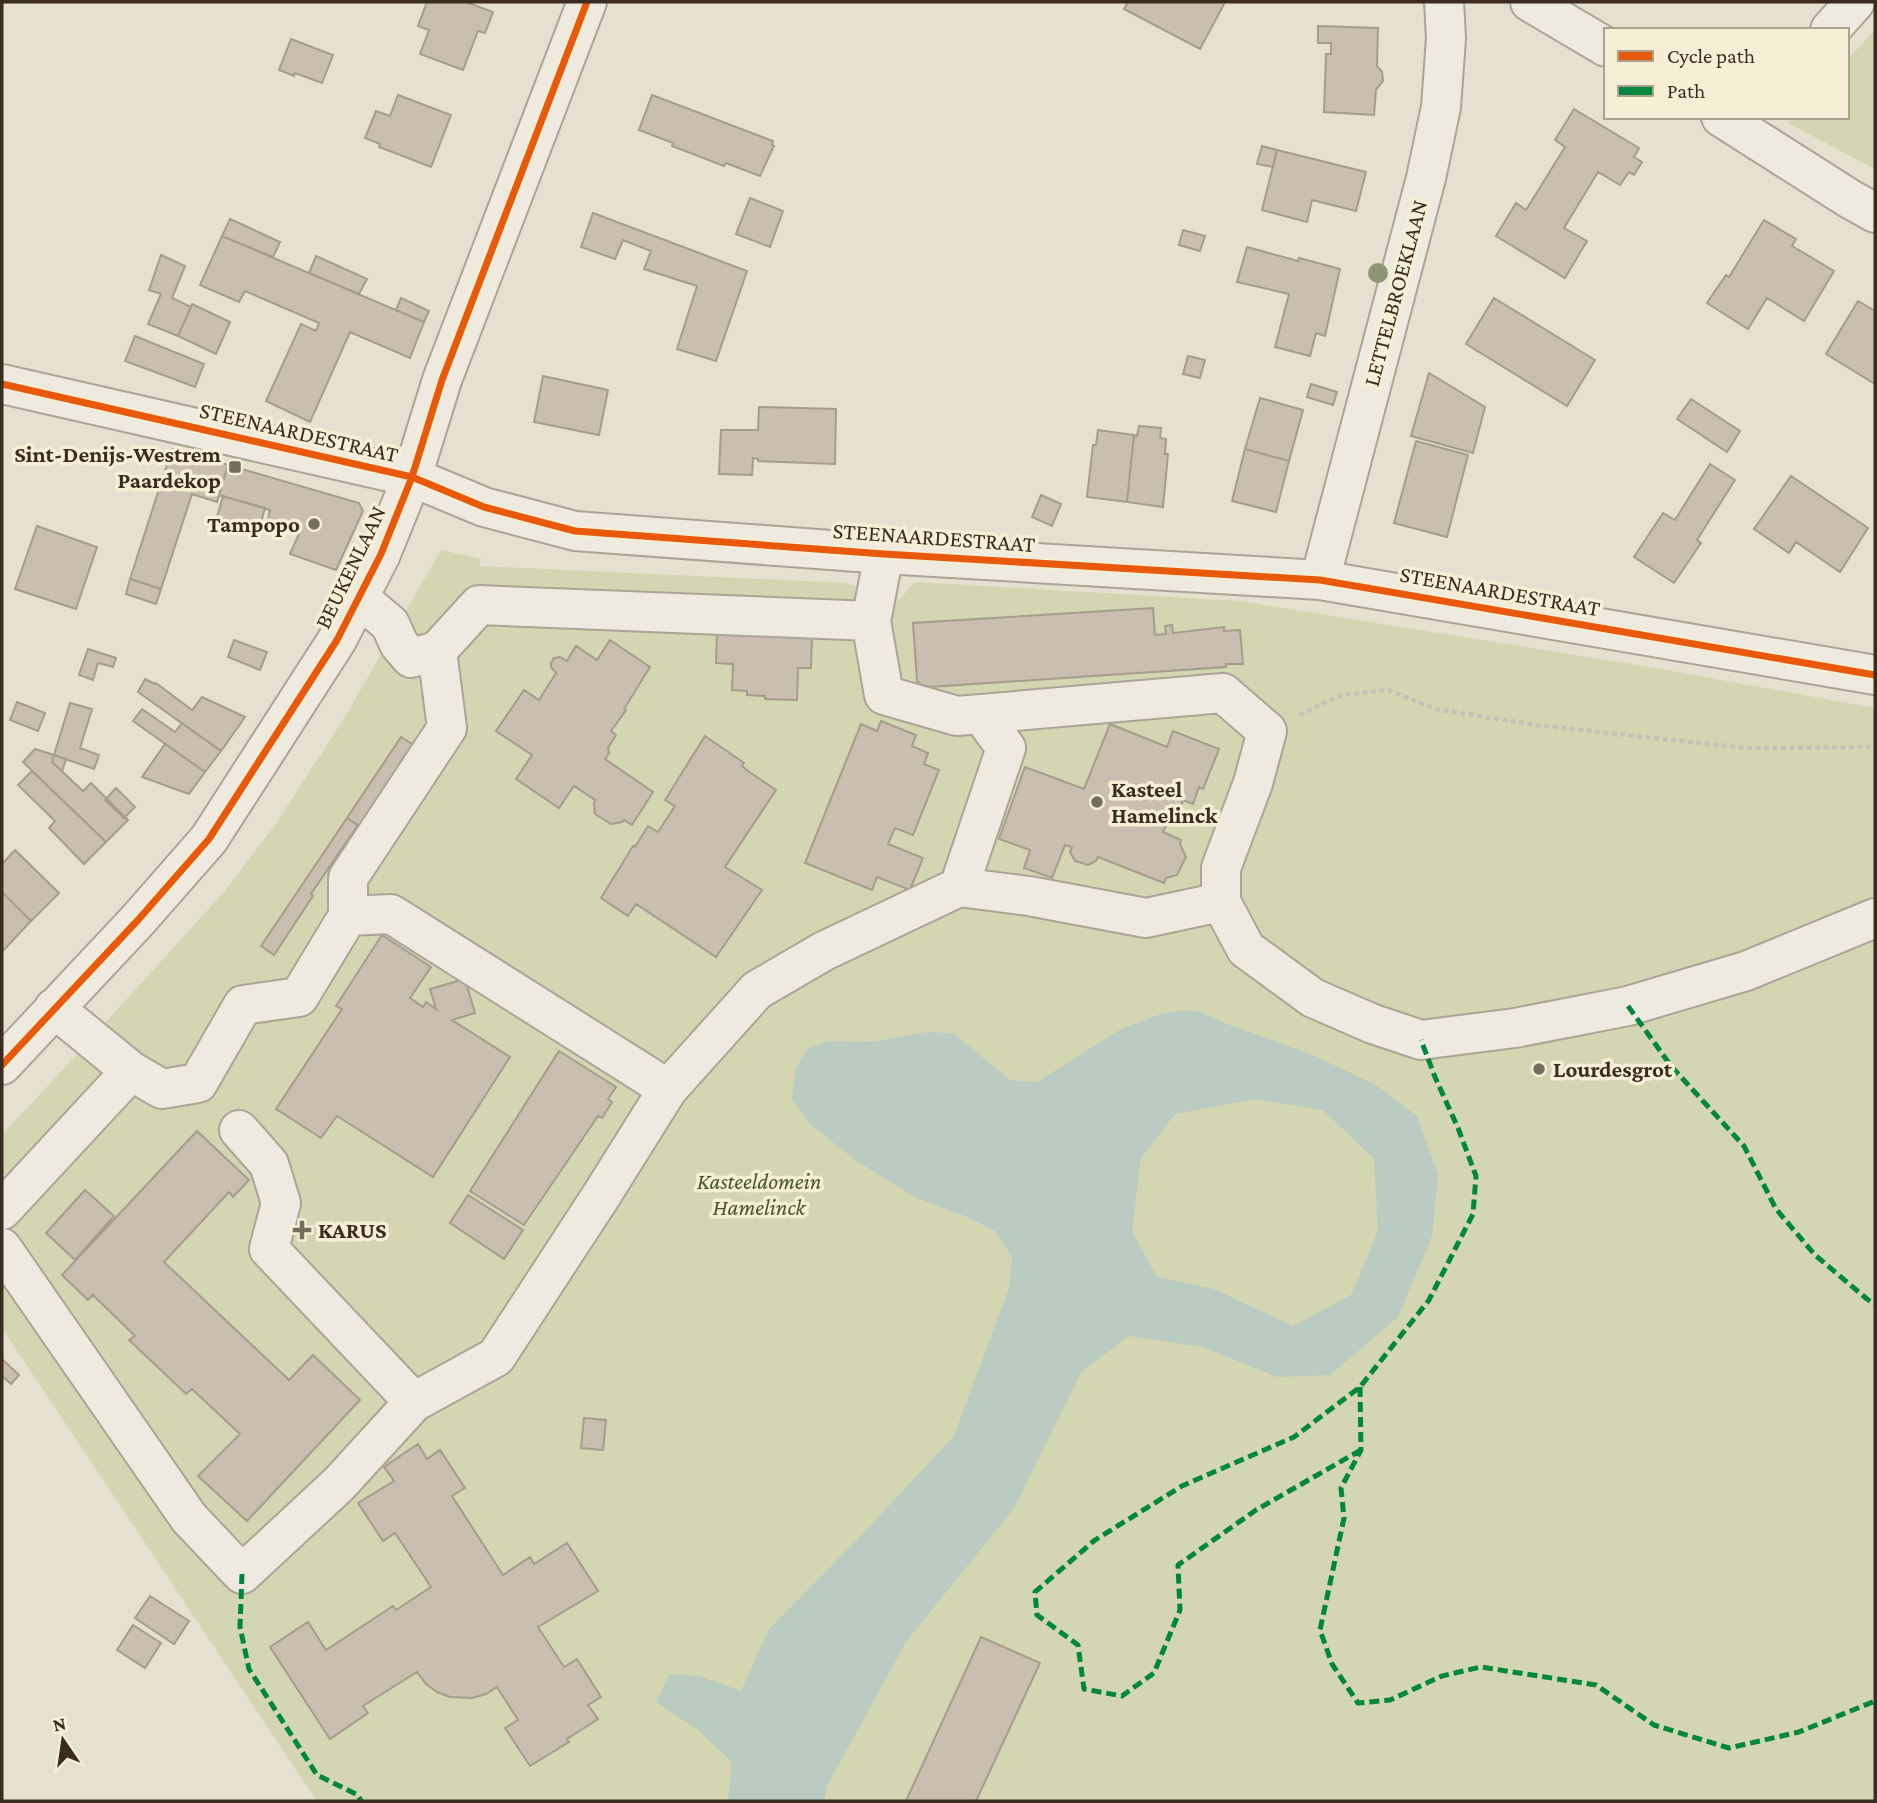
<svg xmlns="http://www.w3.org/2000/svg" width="1877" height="1803" font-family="'Crimson Pro',serif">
<rect width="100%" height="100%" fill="#e5e0cf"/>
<!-- green -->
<path fill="#d3d6b1" d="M1875,30V169L1788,123L1794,117H1847V60Z
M441,550L481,559L479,566L847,583L869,592L868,597L900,599L913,584L918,582L1239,601L1656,668L1875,708V1801H317L2,1328V1134L36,1099L225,891L275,825L345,717Z"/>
<!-- water -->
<path fill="#bacbc1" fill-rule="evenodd" d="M1187,1010L1200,1012L1222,1022L1315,1056L1376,1085L1417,1116L1438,1175L1432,1236L1398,1317L1330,1375L1277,1377L1203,1347L1129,1336L1081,1372L1014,1508L906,1642L827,1786L824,1801H728L732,1762L698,1730L656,1702L670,1674L699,1676L741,1691L769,1629L857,1540L954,1436L1009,1288L1012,1257L995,1231L965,1216L916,1198L855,1160L810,1124L792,1099L796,1068L808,1048L829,1041L871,1042L927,1032L953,1033L1010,1080L1037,1082L1123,1028L1164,1013ZM1255,1099L1323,1110L1374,1159L1378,1231L1351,1295L1293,1326L1214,1289L1157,1277L1132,1231L1141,1158L1175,1114Z"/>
<!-- building -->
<path fill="#c9beb0" stroke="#a69c8e" stroke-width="2" d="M427,2H466L493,12L485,33L478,31L463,70L420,54L429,30L418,26Z
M1128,2H1221L1224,4L1200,49L1124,9Z
M1318,26L1378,28L1377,66L1382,72L1383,81L1376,90L1374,115L1324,112L1326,54H1331V43H1318Z
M291,39L333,55L322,83L295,73L294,76L279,70Z
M398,95L451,115L431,167L379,147L380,144L365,138L376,111L390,116Z
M652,95L773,141L772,145L774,146L760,176L726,163L724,166L672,146L673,143L639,130Z
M1574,109L1639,148L1634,157L1642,162L1634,175L1629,172L1620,185L1598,172L1564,228L1587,241L1565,278L1496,236L1516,203L1526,210L1565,147L1555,140Z
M1262,146L1277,150L1273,167L1257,164Z
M1277,150L1366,172L1356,211L1312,200L1307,222L1262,210Z
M750,198L783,211L770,247L736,234Z
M593,213L747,271L716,361L677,349L697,286L644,269L651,251L623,240L615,259L581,247Z
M230,219L280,242L273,257L222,236Z
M1764,220L1796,239L1792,246L1834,271L1804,321L1767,298L1748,329L1707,303L1726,275L1729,277Z
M1183,230L1205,236L1200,251L1179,245Z
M222,236L424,322L410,358L350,332L310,422L266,401L301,324L316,331L319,323L245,291L239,302L200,285Z
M1247,247L1298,261L1299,258L1340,269L1325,336L1316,333L1310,356L1275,347L1289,294L1237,282Z
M161,255L185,266L172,298L191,307L178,336L148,324L161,294L149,290Z
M316,256L367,279L359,294L309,273Z
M401,298L429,311L424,322L396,310Z
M1494,298L1595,360L1567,406L1466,344Z
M1858,301L1875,311V384L1826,354Z
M192,304L230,322L216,354L178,336Z
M135,336L204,364L195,387L125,361Z
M1188,356L1205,360L1200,378L1183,374Z
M1429,373L1485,407L1473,453L1411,436Z
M543,376L608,390L599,435L534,422Z
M1311,384L1337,392L1333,405L1307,397Z
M1260,398L1303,410L1289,461L1245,449Z
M1691,399L1740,431L1727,452L1677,419Z
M759,407L836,409L835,464L758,461V459L753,458L752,475L719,474L721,430H758Z
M1139,426L1161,428L1160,438L1166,439L1165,454H1168L1163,507L1127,502L1134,435L1137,436Z
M1098,430L1134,435L1127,502L1087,497L1093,445H1096Z
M1416,441L1468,455L1447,537L1394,523Z
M172,449L228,465L217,502L192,494L161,589L130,579Z
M1245,449L1289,461L1276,512L1232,501Z
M1710,464L1735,480L1697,540L1701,543L1674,583L1634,557L1663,513L1675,520Z
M228,465L359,503L363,511L336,570L290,554L299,534L267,525L270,510L219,495Z
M1791,476L1868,528L1840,572L1796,542L1789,553L1754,529Z
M1041,495L1061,504L1052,526L1032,517Z
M223,496L265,508L259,529L217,517Z
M37,526L97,547L76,609L15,589Z
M130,579L161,589L156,604L126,594Z
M1153,608L1155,635L1166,634L1165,626L1172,625L1173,633L1224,627V631L1240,630L1243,664H1226V667L930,687L922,685L917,681L913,623Z
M717,629L812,637L811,668H798L797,700L765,699V696L747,695V691L732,690L733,664L716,663Z
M234,640L267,652L260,670L228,657Z
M610,640L650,667L624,709L626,710L611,731L616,735L608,748L609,753L605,759L653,792L632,825L624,820L622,822L611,824L595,814L594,804L595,800L574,786L559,808L516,779L532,755L496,731L524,690L539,700L556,673L551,667V663L554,658L560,657L567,661L576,646L597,660Z
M88,649L116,658L113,667L98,663L93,680L79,675Z
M145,679L155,684L156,683L192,710L202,697L245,717L221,751L138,692Z
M17,702L45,713L38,731L10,720Z
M70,703L92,709L80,748L99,755L94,769L54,755Z
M142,709L175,732L182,723L221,751L205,772L133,721Z
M881,721L916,735L912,746L928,753L924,764L939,770L913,835L895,828L888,844L923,858L910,890L877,877L872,890L805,863L861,724L877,731Z
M1110,724L1167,747L1173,731L1219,749L1203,789L1199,787L1193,804L1183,800L1179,811L1174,809L1163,832L1181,840L1180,844L1186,857L1177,875L1166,878L1164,883L1098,857L1096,861L1088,865L1075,861L1070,852L1072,847L1065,845L1052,878L1024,868L1030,850L999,839L1025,767L1084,789Z
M705,736L744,763L742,766L748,771L776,790L725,867L762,890L716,957L636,904L628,916L601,898L633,846L635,847L648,826L658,832L675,806L665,800Z
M401,737L420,749L366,831L347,818Z
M165,744L205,772L189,794L142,777Z
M35,749L54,755L52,762L83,791L91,783L128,820L106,842L23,762Z
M54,755L66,759L62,771L52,762Z
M32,771L106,842L84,864L49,828L55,821L18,785Z
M116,788L135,807L124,818L105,800Z
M347,818L358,825L311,894L313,896L274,955L261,946Z
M15,850L59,893L31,921L2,892V864Z
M2,892L31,921L2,952Z
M382,935L431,967L410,998L423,1007L426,1002L436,1009L430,989L465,979L475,1013L452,1020L510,1057L433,1177L337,1116L321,1138L276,1109L342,1009L336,1006Z
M559,1051L616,1087L608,1099L612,1102L602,1118L598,1116L524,1225L470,1191Z
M197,1131L249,1180L233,1197L229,1192L164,1262L289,1380L313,1355L360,1400L247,1521L198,1476L240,1434L192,1389L186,1394L129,1340L135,1336L93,1295L88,1300L62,1275Z
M85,1190L114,1216L75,1260L46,1233Z
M468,1195L523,1230L504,1259L450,1223Z
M2,1359L19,1375L11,1384L2,1376Z
M584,1418L606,1420L603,1450L581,1448Z
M418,1444L427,1459L440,1450L465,1488L452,1496L503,1575L530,1557L534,1564L567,1543L598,1591L538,1627L564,1667L577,1659L601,1697L588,1705L598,1719L567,1739L569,1742L530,1766L505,1728L518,1720L497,1687L486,1694L472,1698L450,1697L437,1692L426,1684L417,1672L363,1706L368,1713L330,1739L270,1647L308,1622L326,1650L393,1606L396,1610L431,1587L395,1533L383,1541L358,1503L394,1481L384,1467Z
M150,1596L189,1621L174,1644L135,1618Z
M133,1625L161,1643L145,1668L117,1650Z
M981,1637L1040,1663L976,1801H906Z"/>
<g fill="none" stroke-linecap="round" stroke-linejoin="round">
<!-- minor casing -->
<g stroke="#aba597" stroke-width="42">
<path id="minor" d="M1530,2L1606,47
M1830,30L1855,2
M1721,117L1850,199L1875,213
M2,384L412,477L484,507L575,531L884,554L1320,580L1875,675
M884,554L871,621L884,695L957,716L1223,693L1267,731L1253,783L1221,868V902
M1320,580L1426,178L1441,107L1446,38L1444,2
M359,598L390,624L399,644L411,658L437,651L479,605L871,621
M959,887L1006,748L981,714
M348,916L391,914L668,1089
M54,1008L131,1071
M2,1065L138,920L209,839L337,640L381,554L412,477L442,380L587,2
M239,1130L269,1164L281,1203L269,1249L414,1402
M2,1210L131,1071L162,1089L198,1083L243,1005L299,997L348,916V878L447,728L437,651
M2,1248L189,1518L242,1574L339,1484L414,1402L496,1357L601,1196L668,1089L757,990L824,951L959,887L1029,896L1146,918L1221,902L1246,949L1313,998L1373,1024L1421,1040L1515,1028L1628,1006L1746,971L1875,918"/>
</g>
<!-- path -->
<path stroke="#c6c1b7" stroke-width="4.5" stroke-dasharray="5 3.5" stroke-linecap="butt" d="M1299,715L1341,695L1388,690L1436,709L1536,725L1745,748L1875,747"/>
<!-- minor -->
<use href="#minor" stroke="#eeeae0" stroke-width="38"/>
<!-- quiet -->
<path stroke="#00873e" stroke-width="5" stroke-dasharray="10 5" stroke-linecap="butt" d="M1628,1006L1671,1066L1744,1146L1776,1209L1815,1255L1867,1299L1875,1304
M1360,1387L1361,1450L1341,1488L1344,1518L1320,1630L1332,1664L1358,1703L1390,1700L1442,1676L1481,1667L1596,1685L1654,1725L1729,1748L1799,1732L1875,1701
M1361,1450L1256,1510L1178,1565L1180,1610L1154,1673L1122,1696L1084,1689L1078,1645L1037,1615L1035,1592L1095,1540L1182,1486L1294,1437L1360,1387L1429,1300L1473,1214L1476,1176L1458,1128L1435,1077L1421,1040
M242,1574L240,1627L249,1669L317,1775L358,1795L361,1801"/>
<!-- cycleway casing -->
<g stroke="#f6eed5" stroke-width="11">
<path id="cycleway" d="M2,384L412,477L484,507L575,531L884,554L1320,580L1875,675
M2,1065L138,920L209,839L337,640L381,554L412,477L442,380L587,2"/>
</g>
<!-- cycleway -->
<use href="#cycleway" stroke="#e8590c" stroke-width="7"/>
</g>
<!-- trees -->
<circle fill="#8f9572" cx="1378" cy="273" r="10"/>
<!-- markers -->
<g fill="#766c5d" stroke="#f6eed5" stroke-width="2.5">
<rect x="228" y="460" width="14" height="14" rx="3.5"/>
<circle cx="314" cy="524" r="7"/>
<circle cx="1097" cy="802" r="7"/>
<circle cx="1539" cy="1069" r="7"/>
<path d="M298.5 1219.5h7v7h7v7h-7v7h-7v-7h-7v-7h7z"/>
</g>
<g text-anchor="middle" stroke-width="7" stroke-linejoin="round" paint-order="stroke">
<!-- street labels -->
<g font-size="23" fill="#3a2d1f" stroke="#f6eed5">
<text transform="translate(1395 293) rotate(-75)" y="8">LETTELBROEKLAAN</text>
<text transform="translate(299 432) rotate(13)" y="8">STEENAARDESTRAAT</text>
<text transform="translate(934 537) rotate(4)" y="8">STEENAARDESTRAAT</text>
<text transform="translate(350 567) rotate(-64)" y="8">BEUKENLAAN</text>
<text transform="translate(1500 591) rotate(10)" y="8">STEENAARDESTRAAT</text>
</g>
<!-- poi labels -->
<g font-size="23" font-weight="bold" fill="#3a2d1f" stroke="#f6eed5" text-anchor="start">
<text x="221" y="462" text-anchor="end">Sint-Denijs-Westrem<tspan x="221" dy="26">Paardekop</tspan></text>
<text x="300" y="532" text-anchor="end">Tampopo</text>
<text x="1111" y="797">Kasteel<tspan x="1111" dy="26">Hamelinck</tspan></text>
<text x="1553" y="1077">Lourdesgrot</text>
<text x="318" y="1238">KARUS</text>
</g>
<!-- park labels -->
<g font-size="23" font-style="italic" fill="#485725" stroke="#f6eed5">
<text x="759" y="1189">Kasteeldomein<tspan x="759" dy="26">Hamelinck</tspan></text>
</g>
</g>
<!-- border -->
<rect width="1877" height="1803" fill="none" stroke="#3a2d1f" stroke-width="7"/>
<!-- legend -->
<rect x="1604" y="28" width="245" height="91" fill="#f6eed5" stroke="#aba18c" stroke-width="2"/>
<rect x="1618" y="51" width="35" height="10" fill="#e8590c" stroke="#aba18c" stroke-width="2"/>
<text x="1667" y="63" font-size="21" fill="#3a2d1f">Cycle path</text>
<rect x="1618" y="86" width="35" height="10" fill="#00873e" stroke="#aba18c" stroke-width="2"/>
<text x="1667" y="98" font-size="21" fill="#3a2d1f">Path</text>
<!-- north arrow -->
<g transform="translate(63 1740) rotate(347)" stroke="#f6eed5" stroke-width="5" paint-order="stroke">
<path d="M0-5L12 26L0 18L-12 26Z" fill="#3a2d1f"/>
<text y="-10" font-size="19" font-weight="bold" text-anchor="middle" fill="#3a2d1f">N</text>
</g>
</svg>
